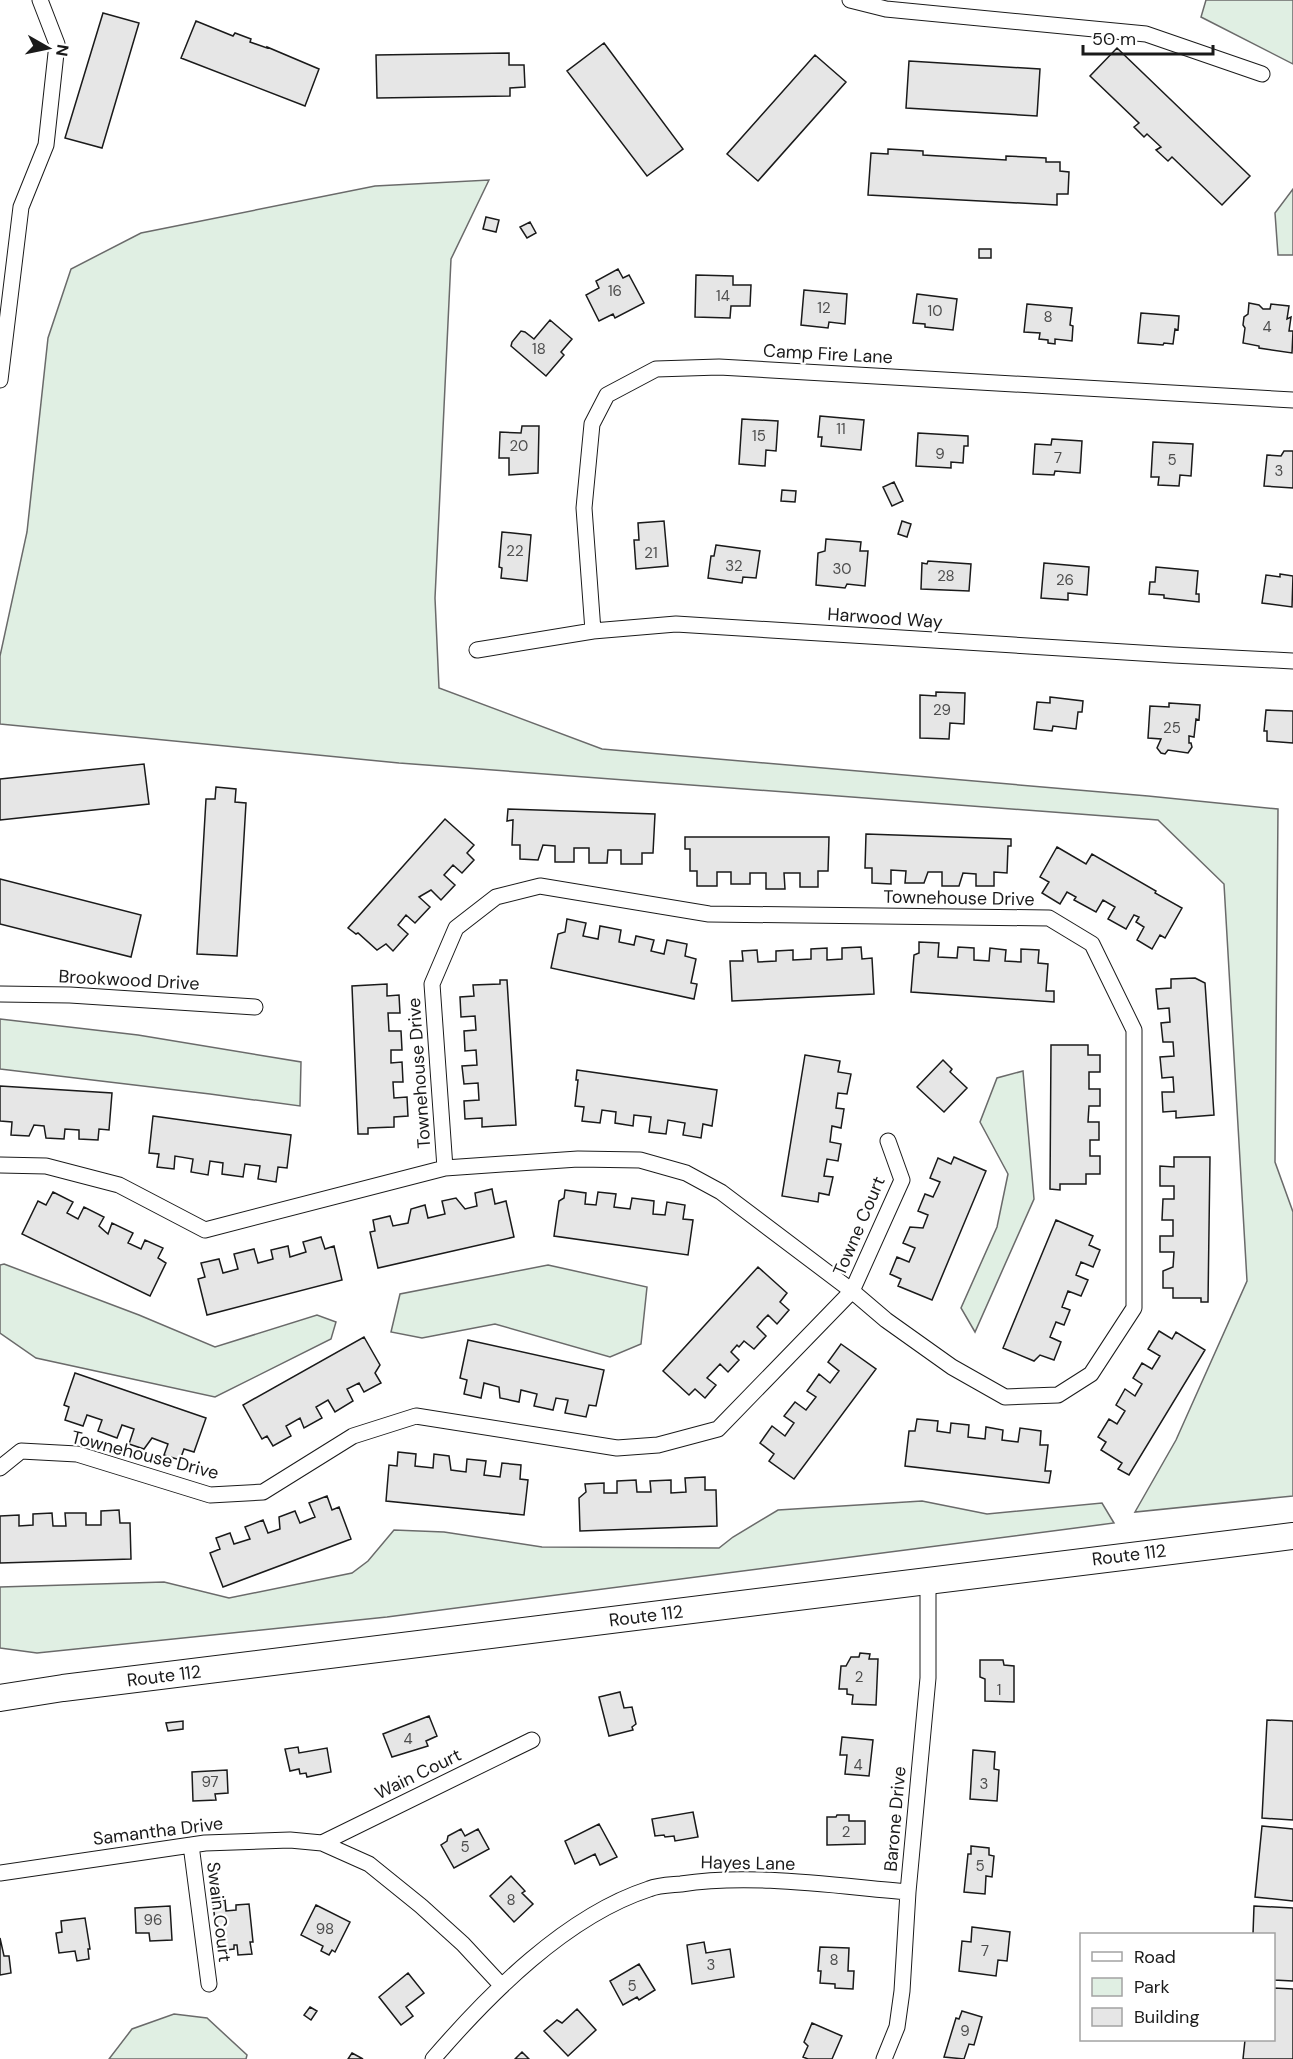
<svg xmlns="http://www.w3.org/2000/svg" width="1293" height="2059" font-family="'DM Sans',sans-serif">
<rect width="100%" height="100%" fill="#fff"/>
<!-- green -->
<path fill="#e0efe3" stroke="#6a6a6a" stroke-width="1.5" d="M1206,0H1293V64L1201,17Z
M489,180L451,259L435,598L439,688L602,749L1148,796L1278,809L1275,1162L1293,1212V1496L1135,1512L1176,1440L1247,1281L1224,884L1158,820L399,763L0,724V656L27,532L48,338L71,269L141,233L375,186Z
M1293,189V255H1278L1275,213Z
M0,1019L138,1035L301,1062L300,1106L210,1094L0,1069Z
M1023,1071L1034,1199L975,1332L961,1308L997,1227L1008,1174L980,1122L997,1078Z
M4,1264L139,1315L215,1347L317,1315L336,1322L331,1339L215,1397L36,1358L0,1333V1265Z
M548,1265L647,1287L641,1344L610,1357L495,1324L422,1338L391,1332L400,1294Z
M922,1501L987,1514L1102,1503L1114,1523L387,1617L37,1653L0,1648V1587L164,1582L229,1598L352,1573L368,1561L394,1530L444,1532L542,1547L719,1548L733,1537L778,1510Z
M174,2014L207,2018L247,2055L246,2059H109L132,2029Z"/>
<!-- building -->
<path fill="#e6e6e6" stroke="#1a1a1a" stroke-width="1.5" d="M103,13L139,23L102,148L65,138Z
M196,21L233,36L235,33L251,39L250,42L267,48V47L319,69L305,106L181,58Z
M604,43L683,149L647,176L567,71Z
M1117,48L1250,176L1222,205L1172,157L1168,161L1156,150L1161,147L1147,134L1144,137L1134,127L1139,123L1090,76Z
M509,53V65H524L525,87L510,88V96L377,98L376,55Z
M815,55L846,82L758,181L727,154Z
M909,61L1040,69L1037,116L906,108Z
M888,149L923,151V155L1006,160V156L1046,158V162H1060V171L1069,172L1068,194H1057V205L868,195L871,153L888,154Z
M486,217L499,220L496,232L483,229Z
M530,222L536,233L527,238L520,227Z
M979,249H991V258H979Z
M618,269L623,278L629,275L644,303L615,318L613,314L599,321L586,295L599,288L596,281Z
M696,275L733,276V285H751L750,306H731L730,318L695,317Z
M804,290L847,294L845,324L829,322L828,328L801,325Z
M917,294L957,299L953,330L925,327V324L913,323Z
M1249,303L1259,305L1263,309H1270L1271,304L1289,306L1287,319L1291,317L1289,331H1293L1292,353L1259,348V346L1243,343L1245,328L1243,325L1244,317L1248,314Z
M1027,304L1072,308L1070,325L1073,326L1072,341L1055,339V344L1048,343V340L1039,339L1040,333L1024,332Z
M1141,313L1179,316L1178,330L1175,329L1173,344L1164,343L1163,345L1138,343Z
M550,320L572,339L561,352L564,355L546,376L511,346L512,342L521,331L525,332L534,339Z
M820,416L864,420L861,450L821,446L822,437H818Z
M742,419L778,421L776,451L766,450L765,466L739,464Z
M522,426H539L538,473L509,475V458H499L500,432L521,433Z
M918,433L968,436V446H964L963,463L951,462V468L916,466Z
M1052,439L1082,441L1080,473L1055,471L1054,475L1033,474L1035,444L1051,445Z
M1153,442L1193,444L1191,476L1180,475L1179,486L1158,485L1159,477H1151Z
M1284,451H1293V488L1264,486L1267,455L1281,456Z
M894,482L903,501L892,506L883,487Z
M782,490L796,491L795,502L781,501Z
M664,521L668,566L636,569L634,540H639L638,523Z
M902,521L911,524L907,537L898,534Z
M502,532L531,535L527,581L501,578L502,568L499,567Z
M826,539L861,542L860,551H868L865,586L847,584L845,588L816,585L818,553L825,551Z
M716,545L760,551L756,578L743,577L742,583L708,578L711,556H714Z
M928,561L971,564L969,591L921,589L922,563L927,564Z
M1044,563L1089,567L1087,595L1068,593V600L1041,598Z
M1156,567L1198,571L1196,594H1199V602L1164,598V595L1149,594L1150,582H1155Z
M1280,574L1293,576L1292,607L1262,603L1266,575L1280,577Z
M936,692L965,693L964,724L950,723L949,739L920,738V695L936,696Z
M1050,697L1083,701L1082,712H1078L1076,729L1053,726L1052,731L1034,729L1037,702L1050,703Z
M1169,703L1200,705L1199,720L1196,719L1194,737L1189,736V743H1191L1192,747L1188,753L1168,750L1165,754L1161,753L1157,748L1161,739L1148,738L1150,706L1169,707Z
M1266,710L1293,711V743L1267,741V731H1264Z
M144,764L149,804L0,820V779Z
M216,787L236,789L235,802L246,803L237,956L197,954L206,799H215Z
M508,809L655,814L653,853H642V864H621V850H608L607,863H589V848H574V862H555V846L543,845L538,860L520,859V845H512L513,820L507,821Z
M445,819L474,845L467,853L474,860L462,873L453,865L444,875L455,885L441,900L431,890L419,897L430,907L415,923L406,915L398,925L408,934L393,951L386,944L377,950L358,933L356,934L348,928Z
M866,834L1011,839V846H1008L1007,873L994,872V886H976V874L963,873L959,886H942V872H928L924,883H905L906,871L891,870V884L872,883V868H865Z
M685,837H829L828,871H818V887H800V873H784L785,889H766V873H750V884H731V872H717V886H697V871H690V849H685Z
M1057,847L1086,864L1092,854L1156,891L1155,893L1182,908L1165,938L1160,935L1152,949L1137,940L1144,927L1136,922L1139,917L1134,915L1126,929L1108,919L1115,907L1103,900L1096,912L1074,900L1076,897L1067,892L1060,904L1042,893L1049,882L1040,877Z
M0,879L141,915L131,957L0,924Z
M567,919L586,923L583,936L598,939L600,926L621,930L619,942L634,945L636,936L654,940L651,951L664,954L667,940L687,944L685,956L696,959L691,983L697,984L694,999L551,968L558,934L565,932Z
M919,942L939,943L938,957L957,958L958,947L974,948V960L989,961L990,948L1006,950L1005,961L1021,962V949L1039,950L1038,963L1048,964L1046,991H1054V1002L911,992L914,955L919,953Z
M861,947L862,959L872,958L874,994L732,1001L730,961H743L742,951L757,950L758,962L776,961V951L793,950V960L811,959V949L827,948V960L842,959V948Z
M1195,978L1205,983L1214,1115L1176,1118V1111L1163,1112L1162,1092H1174L1173,1077L1162,1078L1160,1057L1174,1056L1173,1042H1163L1161,1023L1170,1022L1169,1008L1158,1009L1156,989L1171,988V979Z
M500,980H507L516,1125L482,1127V1118L465,1119L464,1101L479,1100L478,1083L464,1084L462,1066L477,1065L476,1050L465,1051L464,1031L476,1030L475,1016L461,1017L460,997L474,996L473,985L500,984Z
M387,984V996L399,995L400,1013H388L389,1031H401L402,1050H391V1063L402,1062L403,1082H393L394,1098L407,1097L408,1116L394,1117V1127L368,1128V1134H358L352,986Z
M1051,1045H1088V1055H1100V1072H1089V1089H1100V1106H1089L1088,1122H1099V1140H1090V1156H1100V1174H1086V1184H1060V1190L1050,1189Z
M805,1055L840,1061L838,1072L851,1074L847,1094L838,1093L836,1108L844,1109L841,1128L832,1126L830,1142L841,1144L838,1161L827,1159L824,1176L833,1177L829,1195L819,1193L818,1202L782,1196Z
M943,1060L952,1069L950,1072L967,1088L944,1112L917,1087Z
M577,1070L717,1090L712,1126L703,1124L701,1138L683,1135L685,1123L668,1120L666,1134L649,1132L651,1117L634,1115L633,1126L615,1123L616,1112L602,1110L600,1123L582,1121L584,1107L575,1106L578,1080H576Z
M0,1086L112,1093L109,1130L99,1129L98,1140L79,1139V1130L65,1129L64,1139L46,1138L44,1126L34,1125L29,1136L11,1135L12,1122L0,1121Z
M153,1116L291,1135L287,1168L278,1167L276,1182L258,1179L260,1166L245,1164L243,1177L222,1174L223,1163L210,1161L208,1175L191,1172L193,1159L175,1156L174,1169L157,1167L159,1154L149,1153Z
M954,1157L986,1171L932,1300L898,1286L901,1279L890,1274L897,1257L909,1262L915,1248L903,1243L910,1227L923,1228L928,1215L918,1211L925,1194L933,1197L940,1182L930,1178L938,1158L951,1164Z
M1174,1157H1210L1208,1302H1201V1298H1173V1288H1163V1271L1173,1267L1174,1252H1160V1236H1173V1220H1162L1163,1199H1174V1186H1160V1166L1174,1167Z
M492,1189L495,1204L506,1201L514,1237L378,1268L370,1232L375,1231L373,1220L390,1216L393,1226L408,1223L411,1209L425,1205L428,1218L445,1214L442,1201L456,1198L465,1209L477,1206L475,1193Z
M565,1190L586,1193L585,1204L596,1205L598,1192L616,1194L614,1207L630,1209L632,1198L654,1201L653,1214L665,1215L667,1202L685,1205L683,1219L693,1220L688,1255L554,1236L559,1201L564,1198Z
M53,1192L73,1202L67,1213L78,1219L84,1207L104,1217L99,1226L108,1234L112,1223L133,1233L128,1243L141,1249L145,1240L163,1248L158,1258L166,1263L150,1296L22,1234L38,1201L46,1205Z
M1056,1220L1093,1236L1089,1245L1100,1250L1093,1267L1081,1262L1076,1275L1088,1280L1081,1296L1068,1291L1062,1307L1070,1310L1064,1325L1056,1322L1050,1337L1061,1342L1054,1360L1040,1355L1034,1361L1003,1348Z
M321,1237L325,1249L334,1246L342,1280L207,1315L198,1279L205,1277L201,1263L219,1259L223,1273L238,1269L234,1254L254,1249L258,1263L273,1259L271,1250L288,1246L290,1257L306,1252L303,1242Z
M758,1267L787,1293L780,1302L789,1310L777,1324L768,1315L763,1320L757,1327L766,1336L754,1349L744,1341L739,1347L737,1345L731,1352L739,1360L728,1372L720,1364L707,1378L716,1385L705,1398L695,1389L689,1395L663,1371Z
M1159,1331L1172,1339L1176,1332L1205,1350L1129,1475L1118,1469L1122,1463L1101,1450L1106,1442L1098,1437L1109,1419L1117,1424L1125,1411L1116,1405L1125,1389L1135,1396L1142,1384L1133,1378L1142,1363L1152,1369L1160,1356L1148,1349Z
M364,1337L380,1365L375,1373L381,1383L364,1392L359,1383L347,1389L353,1401L335,1412L328,1400L316,1407L322,1418L304,1428L300,1418L286,1426L291,1436L273,1446L267,1436L262,1439L243,1405Z
M468,1340L604,1370L596,1406L589,1405L586,1417L565,1413L568,1400L556,1398L553,1410L534,1406L537,1394L521,1390L519,1402L500,1398L499,1387L484,1383L481,1398L464,1394L467,1380L460,1378Z
M841,1344L876,1369L794,1479L769,1461L774,1454L760,1443L772,1426L785,1436L794,1423L784,1416L795,1402L806,1410L816,1397L807,1391L819,1374L830,1383L839,1371L828,1362Z
M75,1373L206,1418L194,1452L184,1449L180,1460L164,1455L168,1444L152,1438L144,1449L129,1444L134,1429L122,1425L117,1438L98,1431L102,1420L87,1415L83,1426L65,1420L69,1407L64,1405Z
M917,1419L938,1421L937,1431L950,1433L951,1423L969,1425L968,1437L985,1439L986,1427L1003,1430L1002,1440L1018,1442L1020,1428L1041,1431L1040,1445H1048L1045,1471H1051L1049,1483L905,1466L909,1431H915Z
M398,1452L416,1454L415,1466L433,1468L434,1454L449,1456L451,1470L466,1472L467,1459L486,1461L484,1475L500,1477L502,1463L521,1465L520,1479L528,1480L524,1515L386,1501L389,1465L397,1466Z
M705,1477V1490H716L717,1526L580,1531L579,1498L586,1492L585,1484L604,1483V1493H617V1481L636,1480L637,1492H651L650,1481L671,1480V1493L686,1492L685,1478Z
M327,1496L332,1510L339,1507L351,1539L223,1587L210,1553L220,1549L216,1538L230,1533L234,1544L250,1539L245,1527L263,1520L268,1533L280,1529L279,1517L295,1511L300,1523L315,1517L309,1503Z
M119,1510L120,1523H130L131,1559L0,1563V1516L19,1515V1526L33,1525V1514L52,1513L53,1526H66L65,1513H86V1525H101V1511Z
M860,1653L870,1654L869,1659H878L876,1705L852,1704L853,1695L847,1694V1689H839L841,1666H846L851,1657H859Z
M980,1660H1003L1004,1665L1014,1666V1702L985,1701V1679L980,1677Z
M620,1692L624,1708L632,1707L636,1724L632,1727L633,1730L609,1736L599,1697Z
M429,1716L437,1736L426,1741L428,1746L392,1757L383,1734Z
M1267,1720L1293,1721V1820L1262,1818Z
M183,1721V1729L168,1731L166,1723Z
M842,1737L873,1740L869,1776L845,1774L847,1755H840Z
M298,1747L299,1753L327,1748L331,1772L307,1777L306,1773L300,1774L299,1769L290,1771L285,1749Z
M973,1750L995,1752L994,1769L999,1770L997,1801L970,1799Z
M227,1770L228,1793L215,1794L216,1800L193,1801L192,1772Z
M693,1812L698,1837L675,1841L674,1836L665,1837L664,1835L655,1836L652,1819Z
M837,1815H849V1821H865V1844L827,1845V1817H836Z
M599,1824L617,1857L600,1865L595,1854L575,1864L565,1841Z
M1262,1826L1293,1829V1901L1255,1897Z
M461,1829L465,1836L478,1829L489,1849L454,1868L441,1845L447,1841L448,1836Z
M971,1846L989,1848V1855L994,1856L992,1877L986,1876L985,1894L964,1892L968,1854H971Z
M511,1876L525,1891L522,1893L533,1904L514,1922L490,1896Z
M225,1900L226,1911L236,1910V1905L249,1904L253,1942H250L252,1954L238,1955L237,1945H234V1949L218,1951L213,1902Z
M316,1905L350,1922L335,1952L332,1950L329,1955L321,1951L323,1946L301,1935Z
M170,1906L172,1940L150,1941L149,1933H136L135,1908Z
M1254,1906L1293,1908V1981L1274,1980V1934H1253Z
M85,1918L90,1949H88L89,1959L77,1961L75,1951L59,1953L56,1933L62,1932L61,1921Z
M972,1927L1010,1932L1007,1961L998,1960L996,1976L959,1971L962,1941L971,1942Z
M0,1938L4,1956H9L11,1973L0,1975Z
M704,1942L706,1953L730,1949L734,1977L692,1984L687,1945Z
M820,1947L849,1948L848,1971H854L853,1989L835,1988V1984L820,1983L821,1971H818Z
M639,1964L655,1990L639,2000L637,1997L623,2005L610,1981Z
M408,1973L424,1993L406,2007L413,2016L401,2025L379,1997Z
M1274,1988L1293,1989V2059H1243L1245,2040H1274Z
M310,2007L317,2011L311,2020L304,2015Z
M577,2009L596,2030L568,2056L544,2031L557,2020L562,2023Z
M962,2011L982,2017L974,2045L969,2044L964,2059L944,2057L956,2018L959,2019Z
M812,2023L842,2036L832,2059H808L803,2057L808,2046L804,2042Z
M522,2052L529,2059H515Z
M352,2053L363,2059H348Z"/>
<g fill="none" stroke-linecap="round" stroke-linejoin="round">
<!-- minor casing -->
<g stroke="#1a1a1a" stroke-width="17">
<path id="minor" d="M850,0L886,9L1146,34L1262,74
M0,380L21,207L46,145L57,44L40,0
M593,631L584,508L592,424L607,395L656,369L719,367L1293,400
M477,650L593,631L676,624L1173,655L1293,661
M0,994L70,995L255,1007
M0,1165L46,1166L119,1185L205,1230L445,1168L432,984L456,928L496,897L540,886L709,914L1049,918L1092,944L1134,1030V1308L1091,1374L1058,1395L1005,1397L952,1367L886,1320L852,1291L721,1192L686,1173L640,1160L578,1159L445,1168
M0,1468L21,1451L77,1454L210,1495L263,1492L353,1436L416,1416L617,1448L658,1445L718,1429L852,1291L902,1180L888,1141
M322,1843L532,1740
M191,1845L209,1984
M0,1873L205,1843L290,1840L322,1843L369,1864L421,1906L463,1944L502,1986
M433,2059C489,1994 566,1916 649,1889C659,1885 671,1885 681,1884C752,1873 836,1886 908,1892
M884,2059L897,2027L902,1991L908,1892L928,1678V1581"/>
</g>
<!-- primary casing -->
<g stroke="#1a1a1a" stroke-width="28">
<path id="primary" d="M0,1698L63,1688C473,1639 883,1584 1293,1536"/>
</g>
<!-- minor -->
<use href="#minor" stroke="#fff" stroke-width="15"/>
<!-- primary -->
<use href="#primary" stroke="#fff" stroke-width="26"/>
</g>
<g text-anchor="middle" stroke-width="4.5" stroke-linejoin="round" paint-order="stroke">
<!-- number labels -->
<g font-size="15" fill="#4d4d4d">
<text x="615" y="296">16</text>
<text x="723" y="301">14</text>
<text x="824" y="313">12</text>
<text x="935" y="316">10</text>
<text x="1048" y="322">8</text>
<text x="1267" y="332">4</text>
<text x="539" y="354">18</text>
<text x="841" y="434">11</text>
<text x="759" y="441">15</text>
<text x="519" y="451">20</text>
<text x="940" y="459">9</text>
<text x="1058" y="463">7</text>
<text x="1172" y="465">5</text>
<text x="1279" y="476">3</text>
<text x="515" y="556">22</text>
<text x="651" y="558">21</text>
<text x="734" y="571">32</text>
<text x="842" y="574">30</text>
<text x="946" y="581">28</text>
<text x="1065" y="585">26</text>
<text x="942" y="715">29</text>
<text x="1172" y="733">25</text>
<text x="859" y="1682">2</text>
<text x="999" y="1695">1</text>
<text x="408" y="1744">4</text>
<text x="858" y="1770">4</text>
<text x="210" y="1787">97</text>
<text x="984" y="1789">3</text>
<text x="846" y="1837">2</text>
<text x="465" y="1852">5</text>
<text x="980" y="1871">5</text>
<text x="511" y="1905">8</text>
<text x="153" y="1925">96</text>
<text x="325" y="1934">98</text>
<text x="985" y="1956">7</text>
<text x="834" y="1965">8</text>
<text x="711" y="1970">3</text>
<text x="632" y="1991">5</text>
<text x="965" y="2036">9</text>
</g>
<!-- street labels -->
<g font-size="18" fill="#1a1a1a" stroke="#fff">
<text transform="translate(828 354) rotate(3)" y="6">Camp Fire Lane</text>
<text transform="translate(885 618) rotate(4)" y="6">Harwood Way</text>
<text transform="translate(959 898) rotate(1)" y="6">Townehouse Drive</text>
<text transform="translate(129 980) rotate(3)" y="6">Brookwood Drive</text>
<text transform="translate(419 1073) rotate(-94)" y="6">Townehouse Drive</text>
<text transform="translate(859 1226) rotate(-67)" y="6">Towne Court</text>
<text transform="translate(145 1455) rotate(14)" y="6">Townehouse Drive</text>
<text transform="translate(1129 1555) rotate(-7)" y="6">Route 112</text>
<text transform="translate(646 1616) rotate(-7)" y="6">Route 112</text>
<text transform="translate(164 1676) rotate(-7)" y="6">Route 112</text>
<text transform="translate(418 1774) rotate(-26)" y="6">Wain Court</text>
<text transform="translate(895 1819) rotate(-85)" y="6">Barone Drive</text>
<text transform="translate(158 1831) rotate(-7)" y="6">Samantha Drive</text>
<text transform="translate(748 1863) rotate(1)" y="6">Hayes Lane</text>
<text transform="translate(219 1912) rotate(83)" y="6">Swain Court</text>
</g>
</g>
<!-- legend -->
<rect x="1080" y="1933" width="195" height="108" fill="#ffffff" stroke="#a3a3a3" stroke-width="1.5"/>
<rect x="1092" y="1952" width="30" height="9" fill="#ffffff" stroke="#a3a3a3" stroke-width="1.5"/>
<text x="1134" y="1963" font-size="18" fill="#1a1a1a">Road</text>
<rect x="1092" y="1978" width="30" height="18" fill="#e0efe3" stroke="#a3a3a3" stroke-width="1.5"/>
<text x="1134" y="1993" font-size="18" fill="#1a1a1a">Park</text>
<rect x="1092" y="2008" width="30" height="18" fill="#e6e6e6" stroke="#a3a3a3" stroke-width="1.5"/>
<text x="1134" y="2023" font-size="18" fill="#1a1a1a">Building</text>
<!-- north arrow -->
<g transform="translate(48 48) rotate(99)" stroke="#ffffff" stroke-width="4.5" paint-order="stroke">
<path d="M0-4.5L10 22L0 15L-10 22Z" fill="#1a1a1a"/>
<text y="-9" font-size="16" font-weight="bold" text-anchor="middle" fill="#1a1a1a">N</text>
</g>
<!-- scale -->
<path d="M1083 45v9h130v-9" fill="none" stroke="#1a1a1a" stroke-width="3"/>
<text x="1092" y="45" font-size="18" fill="#1a1a1a" stroke="#ffffff" stroke-width="4.5" paint-order="stroke">50 m</text>
</svg>
